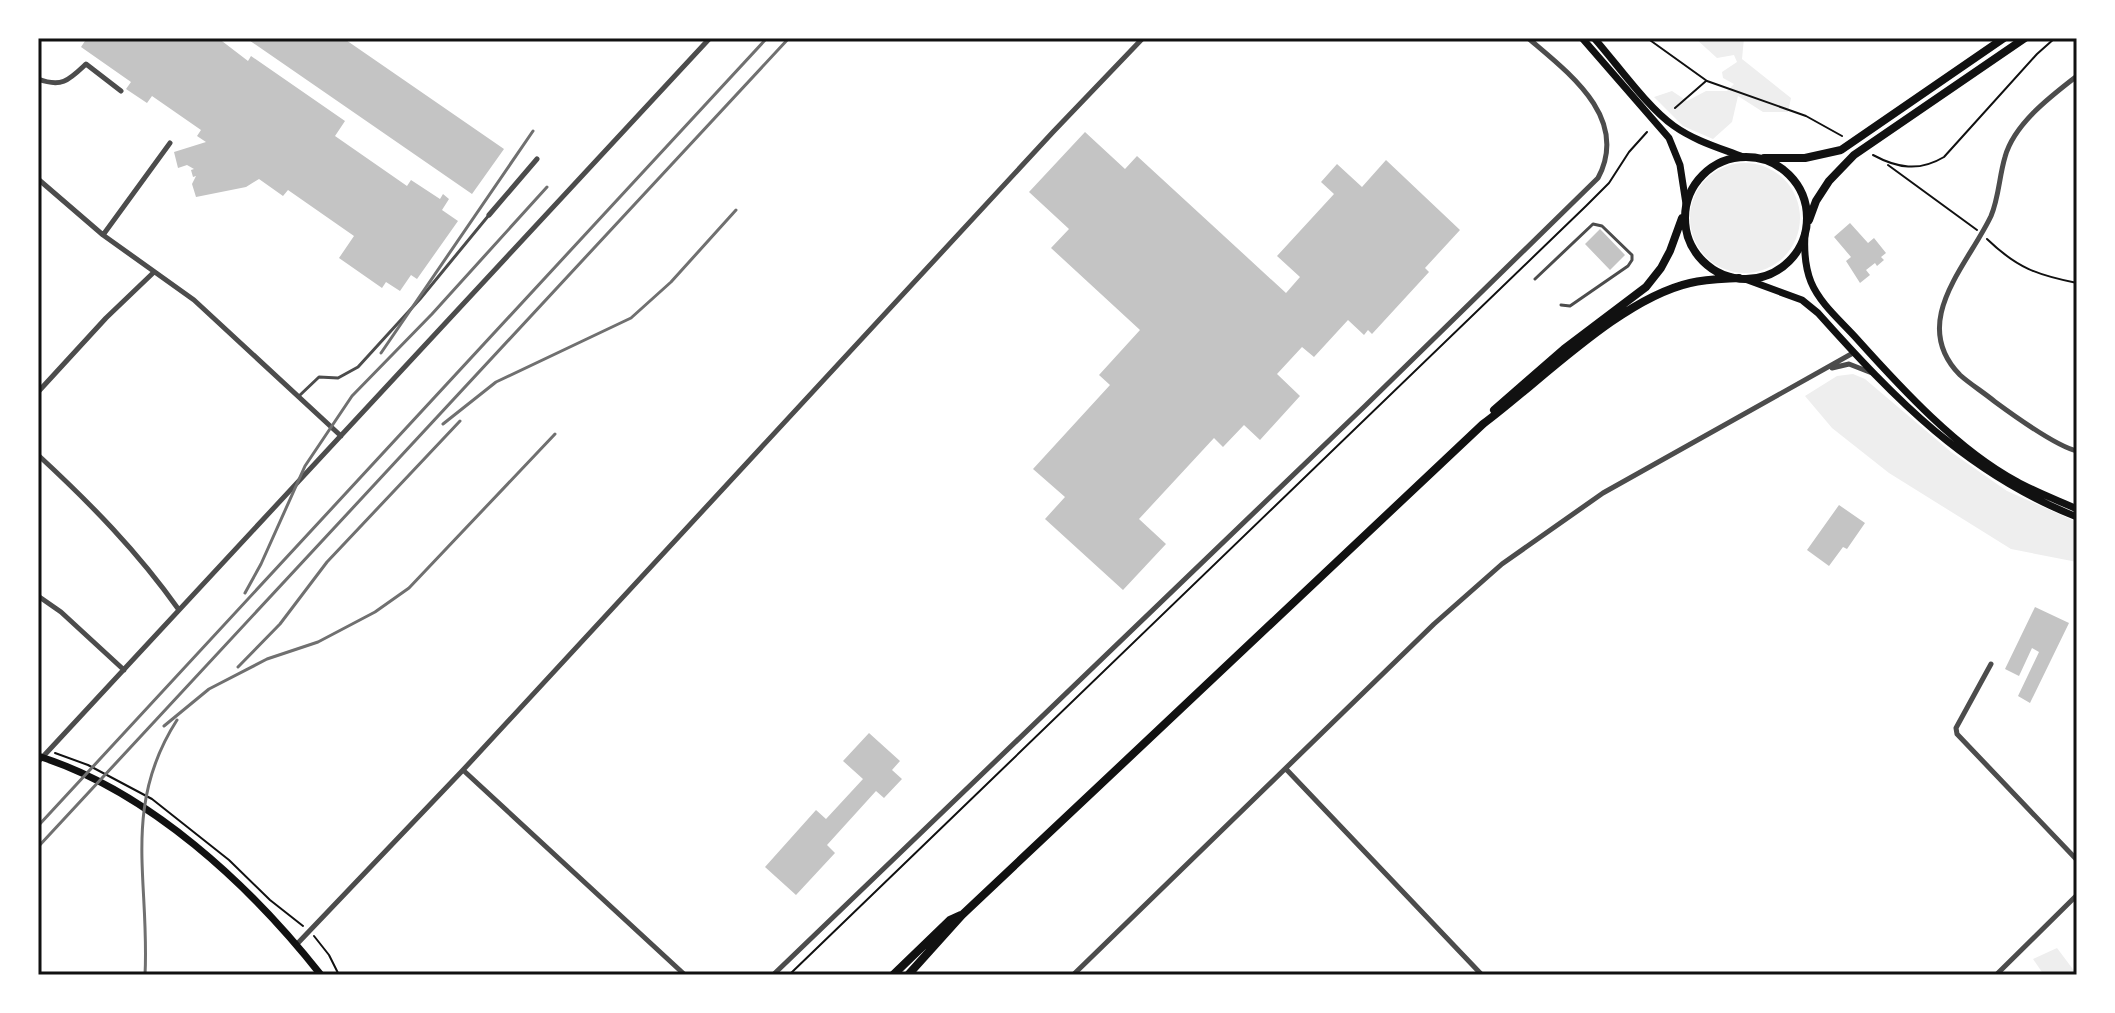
<svg xmlns="http://www.w3.org/2000/svg" width="2115" height="1013" font-family="'Archivo Narrow',sans-serif">
<rect width="100%" height="100%" fill="#fff"/>
<!-- green -->
<path fill="#eee" d="M1695,38H1744L1742,59L1791,98L1788,112H1763L1738,96L1732,122L1713,139L1683,126L1654,97L1672,91L1687,101L1706,91H1727L1734,84L1723,78L1722,72L1737,62L1734,55L1717,58Z
M1690 218a55 55 0 1 1 110 0a55 55 0 1 1-110 0Z
M1853,374L1865,379L1951,452L2007,491L2077,522V562L2011,549L1889,473L1832,428L1805,396L1837,376Z
M2057,948L2075,972L2072,975H2044L2033,959Z"/>
<!-- building -->
<path fill="#c4c4c4" d="M87,38H192L196,41L198,38H218L248,61L251,56L345,121L335,136L407,186L411,180L440,199L443,194L449,199L442,210L458,221L417,279L411,275L400,291L386,282L382,288L339,258L354,236L288,190L283,196L259,179L246,187L196,197L192,184L196,176L193,177L191,170L194,169L187,165L178,168L174,152L206,142L197,136L201,130L152,96L147,103L126,89L131,82L81,47Z
M246,38H343L504,149L472,194Z
M1085,132L1125,169L1137,156L1286,293L1300,277L1277,256L1334,194L1321,182L1337,164L1362,187L1386,160L1460,230L1425,268L1429,272L1372,334L1368,330L1364,335L1348,320L1314,357L1302,347L1277,374L1300,396L1260,440L1244,425L1223,447L1214,438L1139,519L1166,544L1123,590L1045,519L1065,497L1033,469L1110,385L1099,375L1140,330L1051,248L1069,229L1029,192Z
M1850,223L1868,243L1874,238L1886,253L1881,257L1884,260L1877,266L1875,263L1866,270L1870,275L1860,283L1846,261L1851,257L1834,237Z
M1600,229L1625,255L1610,270L1585,244Z
M1839,505L1865,523L1847,549L1843,547L1829,566L1807,550Z
M2035,607L2069,623L2030,703L2018,696L2039,652L2032,648L2019,676L2005,669Z
M869,733L900,761L892,770L902,779L884,798L876,791L827,845L835,853L796,895L765,867L816,810L826,819L863,779L843,761Z"/>
<g fill="none" stroke-linecap="round" stroke-linejoin="round">
<!-- path -->
<path stroke="#111" stroke-width="2" d="M1647,38L1707,81L1806,116L1842,136
M1675,108L1706,81
M1873,155C1897,168 1919,172 1944,157L2037,54L2055,38
M1888,165L1977,230
M1987,239C2017,268 2037,275 2077,283
M55,753L88,765L152,799L229,860L270,900L303,926
M314,936L329,955L339,975
M789,975L1586,206L1609,183L1629,152L1647,132"/>
<!-- service -->
<path stroke="#4c4c4c" stroke-width="3" d="M1535,279L1593,224L1602,226L1632,255V260L1628,266L1570,306L1561,305
M299,396L319,377L338,378L358,367L420,299L489,215"/>
<!-- minor -->
<path stroke="#4c4c4c" stroke-width="5" d="M2077,76C2051,96 2014,124 2005,157C1999,177 1999,197 1991,216C1968,265 1908,322 1960,375C1970,384 1983,392 1994,401C2013,415 2055,446 2077,451
M38,79C62,88 69,80 86,64L121,91
M38,179L103,235L194,300L341,436
M489,215L537,159
M103,235L170,143
M1832,368L1849,364L1872,373
M38,392L106,318L153,273
M38,455C90,503 138,552 179,610
M38,596L61,612L124,670
M1991,664L1956,728L1957,734L2077,860
M38,762L710,38
M1286,769L1482,975
M463,770L685,975
M297,944L463,770L1053,132L1143,38
M773,975L1365,406L1598,178C1630,118 1569,73 1528,38
M1073,975L1434,624L1502,564L1603,493L1853,353
M1996,975L2077,895"/>
<!-- secondary -->
<path stroke="#111" stroke-width="7" d="M1582,38L1669,138L1680,165L1686,204
M1594,38C1617,64 1647,107 1674,126C1695,141 1720,148 1743,157
M1805,234C1804,250 1805,267 1811,282C1820,304 1842,322 1857,339C1901,388 1958,450 2016,481C2035,492 2057,500 2077,509
M1745,279L1802,300L1818,313C1895,399 1967,474 2077,517
M38,756C149,791 250,885 321,975"/>
<!-- trunk -->
<path stroke="#111" stroke-width="8" d="M1685 218a61 61 0 1 1 122 0a61 61 0 1 1-122 0Z
M1764,158H1805L1841,150L2004,38
M1809,220L1816,201L1829,181L1854,155L2025,38
M1494,410L1564,349L1646,287L1661,268L1670,251L1682,218
M893,975L950,920L961,915
M908,975L962,915L1483,424C1541,381 1620,299 1690,283C1706,279 1722,279 1739,278"/>
<!-- rail -->
<path stroke="#707070" stroke-width="3" d="M381,353L533,131
M443,424L496,382L631,318L671,282L736,210
M245,593L261,564L305,466L352,396L432,314L547,187
M238,667L280,624L327,562L460,421
M164,726L209,689L267,659L318,642L375,612L409,588L555,434
M38,826L767,38
M38,847L789,38
M145,975C150,882 121,807 177,720"/>
</g>
<!-- border -->
<rect width="2115" height="1013" fill="none" stroke="#ffffff" stroke-width="80"/>
<rect x="40" y="40" width="2035" height="933" fill="none" stroke="#111" stroke-width="3"/>
</svg>
